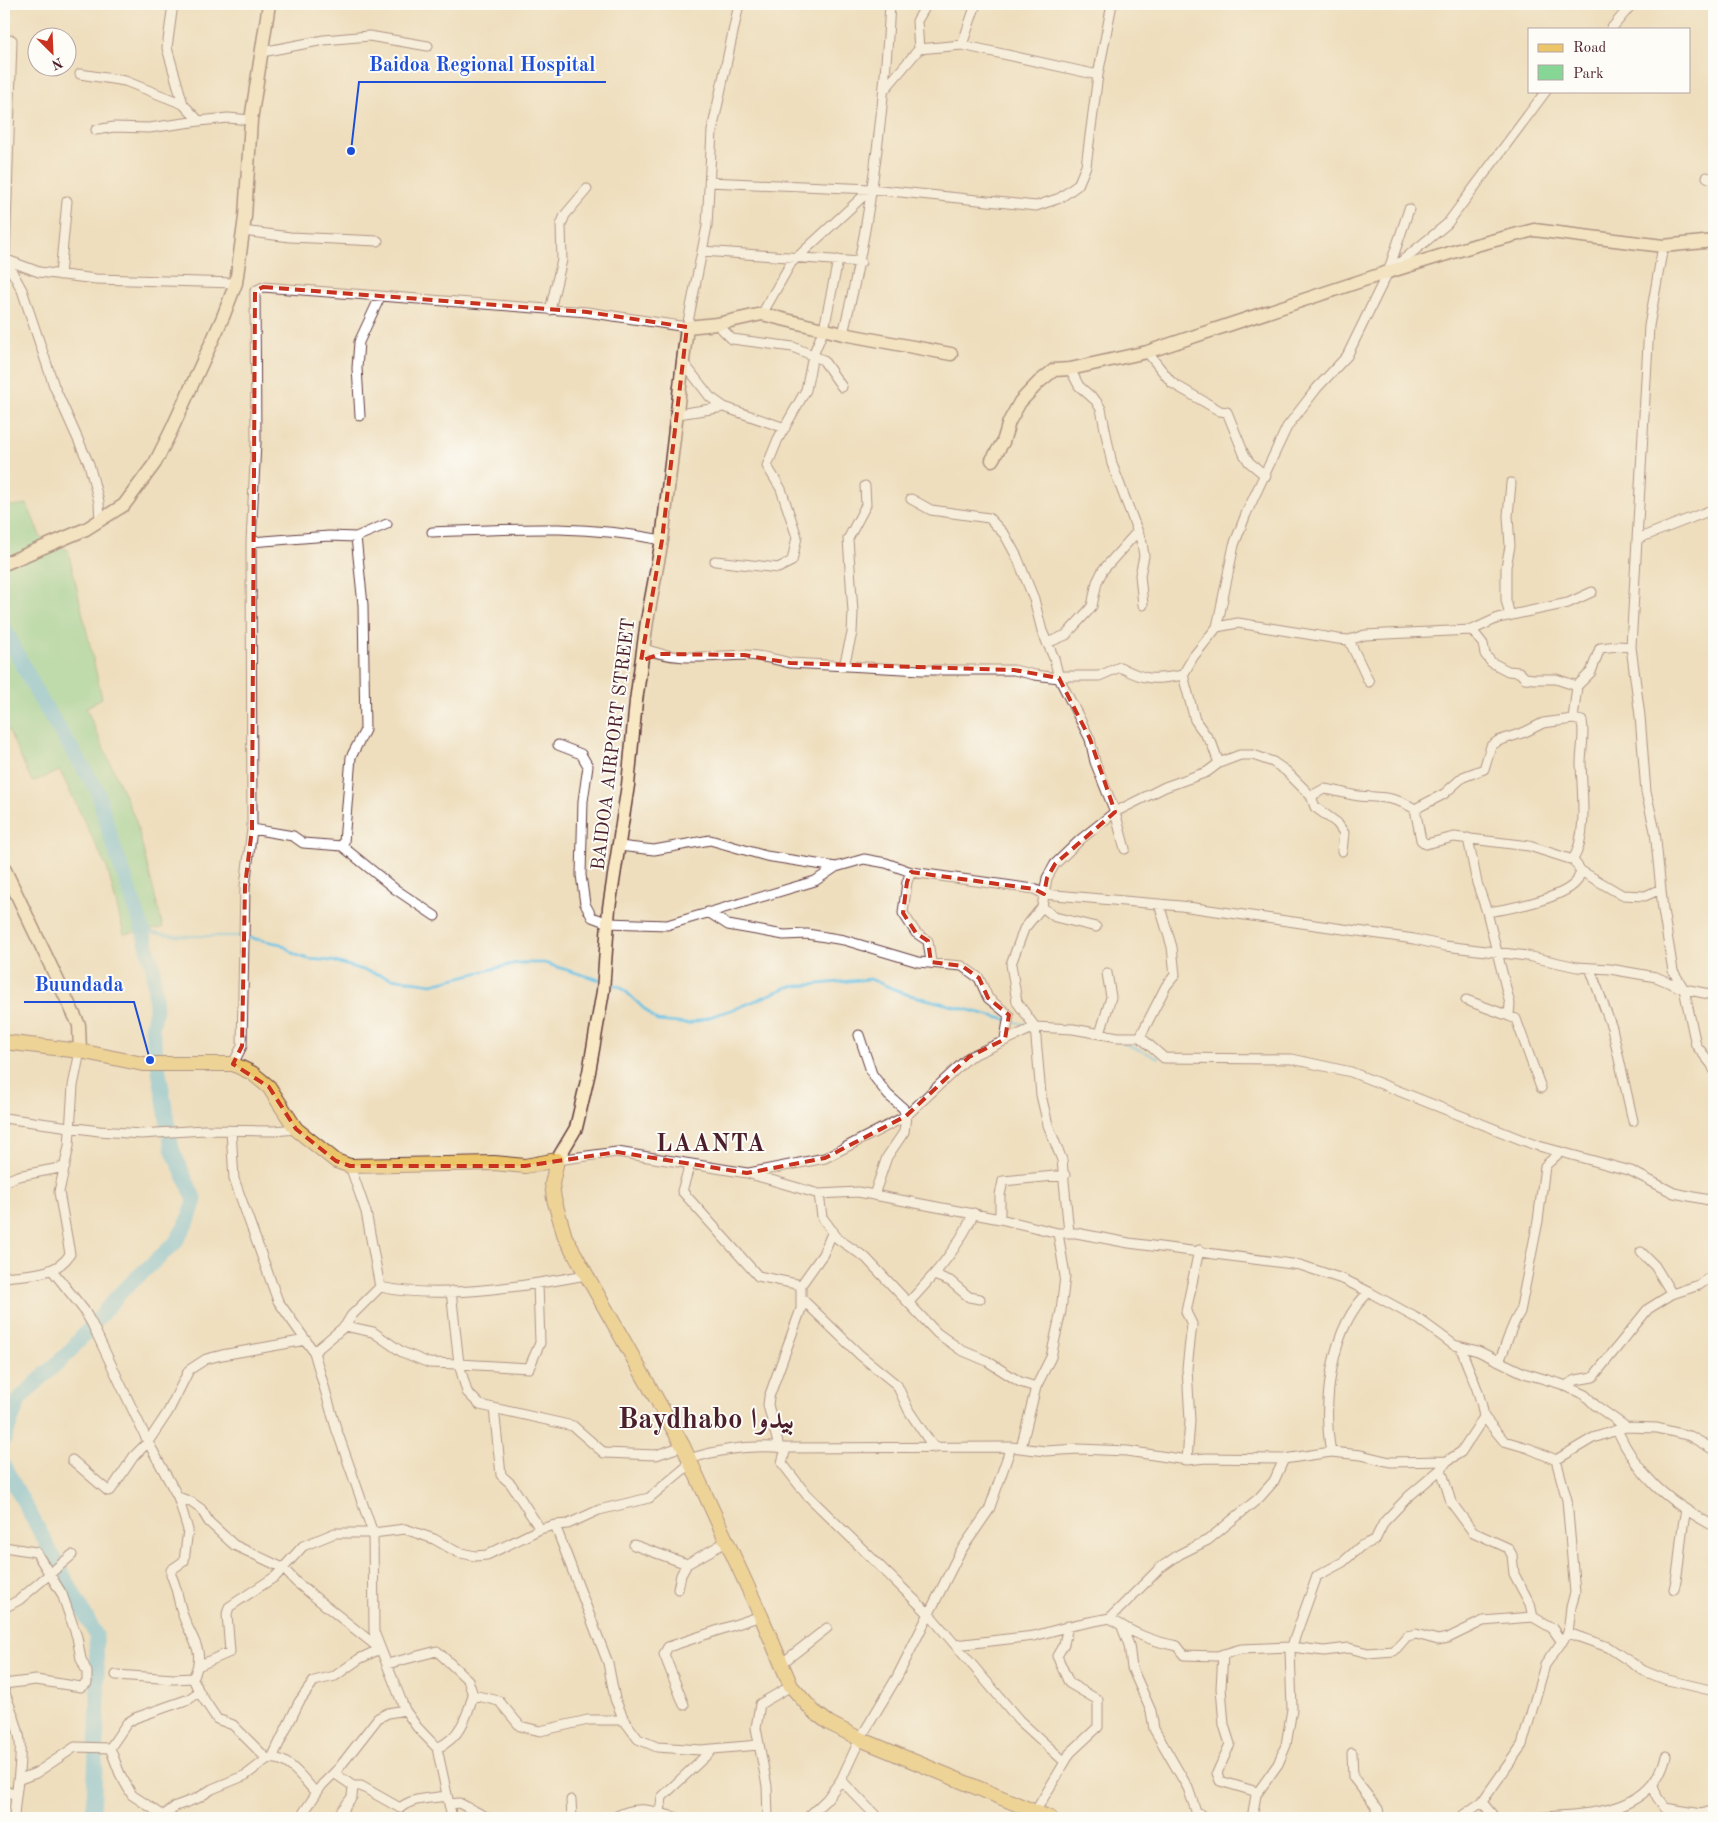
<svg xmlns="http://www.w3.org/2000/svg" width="1718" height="1822" font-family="'Old Standard TT',Amiri,serif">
<rect width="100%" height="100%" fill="#fdfcf7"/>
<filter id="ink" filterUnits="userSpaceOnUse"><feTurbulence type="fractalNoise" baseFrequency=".02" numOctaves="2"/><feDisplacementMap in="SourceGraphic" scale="10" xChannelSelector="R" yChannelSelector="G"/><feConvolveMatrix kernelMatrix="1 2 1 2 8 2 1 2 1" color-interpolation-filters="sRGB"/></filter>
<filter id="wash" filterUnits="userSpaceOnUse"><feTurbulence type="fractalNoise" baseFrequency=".0096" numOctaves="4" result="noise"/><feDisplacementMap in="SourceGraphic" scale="20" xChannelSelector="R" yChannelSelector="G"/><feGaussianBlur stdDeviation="1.12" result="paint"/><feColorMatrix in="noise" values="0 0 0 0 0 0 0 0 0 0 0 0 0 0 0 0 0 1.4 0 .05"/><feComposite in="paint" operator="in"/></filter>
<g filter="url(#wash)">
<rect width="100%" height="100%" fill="#eedebd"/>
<!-- green -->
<path fill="#86d696" stroke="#687a60" d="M27,504L41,538L68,550L102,698L86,708L136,821L163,928L124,934L107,868L60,771L32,782L4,721V507Z"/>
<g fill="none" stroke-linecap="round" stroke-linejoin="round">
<!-- stream -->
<path stroke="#66c1e4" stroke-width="2.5" d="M141,924L154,933L177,936H241
M246,937L281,944L296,955L308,959L332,961L391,978L432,984L517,963H544L600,980
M607,983L621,987L657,1021L688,1024L740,1007L788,987L870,979L906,994L1031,1026
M1103,1039L1117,1041L1159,1058"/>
<!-- river -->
<path stroke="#66c1e4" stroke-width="15" d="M4,628L39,697L97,790L110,835L141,924L153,967L156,1009L152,1029L172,1149L195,1200L188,1221L175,1243L121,1292L69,1352L20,1398L4,1440
M4,1466L96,1635L98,1701L93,1818"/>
</g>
</g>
<g filter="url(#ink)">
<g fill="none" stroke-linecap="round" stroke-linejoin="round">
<!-- street casing -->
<g stroke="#633c41" stroke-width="11">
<path id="street" d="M173,4L167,48L183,104L199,121L228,118L251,120
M1611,29L1632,4
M12,40L5,259L22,290L54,386L89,464L99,502L100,521
M962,45L976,4
M919,49L917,21L927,4
M262,52L324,40L369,36L428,46
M80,74L125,81L183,104
M885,89L919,49L962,45L1098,75
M96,130L114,127L149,128L199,121
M1707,177L1714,180
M709,182L871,189L1036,206L1060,198L1078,185L1086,166L1098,75L1112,4
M243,231L290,237L378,241
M702,251L861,262
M4,259L39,272L96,279L236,283
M1392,269L1447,224L1546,91
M60,275L67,201
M550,310L562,260L561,225L565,215L587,189
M762,314L791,263L871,189
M717,324L732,339L793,347L823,360L842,387
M843,334C870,226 884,115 890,4
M1147,352L1172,383L1220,411L1227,412L1244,454L1249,462L1266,476
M683,362L710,397L724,407L785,428
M1070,369L1079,386L1096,401L1101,409L1112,464L1142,543L1144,556L1140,575L1143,605
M678,414L724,407
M360,416L357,368L359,342L380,297
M911,499L931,510L989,518L1005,535L1017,557L1034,599L1042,631L1054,658L1059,678L1090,739L1095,762L1115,812L1125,849
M432,532C513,529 582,524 662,540
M1637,539L1714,509
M251,542L329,536L356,537
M715,561L778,568L792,561L797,537L781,489L767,466L778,439L806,390L813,355L824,329L838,260
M1510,616L1506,600V567L1510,546L1508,516L1511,483
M1217,627L1238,623L1338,639L1349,640L1365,635L1472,630L1498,618L1568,603L1592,592
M1472,630L1483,644L1485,654L1491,662L1508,671L1519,672L1525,678L1534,679H1556L1577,686
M1349,640L1369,682
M1047,643L1066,635L1088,611L1092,606L1097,582L1103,570L1137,532
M1631,647L1640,716L1646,792L1655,831L1663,910L1673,971L1684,989L1696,1045L1712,1065L1714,1070
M643,648C675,662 709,656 744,655C759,655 775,659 790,663L922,670H1014L1035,675L1059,678L1064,676H1099L1120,667C1146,681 1155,680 1183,675
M844,666L852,633L853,612L848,539L866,505L865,486
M1573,719L1582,721C1585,735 1581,749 1581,764C1582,794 1588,833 1573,860
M558,745L581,754L588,766L583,801L581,875L585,904L592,917L608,923L667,925L815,881L836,867
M1219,763L1240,755H1253L1273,762L1286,771L1311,796L1315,807L1337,823L1344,833L1342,851
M1311,796L1324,789C1336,790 1348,795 1359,796C1382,798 1394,796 1415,809L1421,840L1426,844L1454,837L1529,846L1573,860L1581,871L1622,895L1645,896L1661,889
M1415,809L1444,794L1463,777L1484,769L1491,746L1498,741L1525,732L1543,723L1573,719L1577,686L1591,672L1600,648L1618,646L1631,647L1649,326L1663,246
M252,829L293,836L303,843L342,846L395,889L435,916
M1468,838L1477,883L1487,912L1510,1004L1509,1016L1516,1019L1541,1088
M342,846L344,842L351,757L365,730L363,605L356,537L387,524
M619,846L654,850L710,840L766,856L836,867L864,859L886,863L911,872L1034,889L1044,894L1181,906L1414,939L1445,946L1527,956L1577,967L1610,969L1656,977L1684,989L1714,995
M911,872L907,882L903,913L916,933L928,941L931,962
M1042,907L1055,917L1096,927
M708,912L728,925L784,935L807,934L844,940L918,962L962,966L979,978L988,998L1009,1015L1005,1039
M1487,912C1508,909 1562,899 1576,882C1578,880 1579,875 1581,871
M1590,968L1612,1028L1633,1121
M1466,1000L1509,1016
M1100,1034L1111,997L1107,973
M859,1035L872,1074L888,1095L903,1108L906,1116L904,1132L887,1157L874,1195
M1140,1037L1166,986L1175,975L1172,947L1159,904
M233,1064L242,1046L245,886L252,829L251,542L256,442L255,291L263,287L587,312L687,327L707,226L712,131L739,4
M4,1118L99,1131L141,1134L204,1130L274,1131L296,1129
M231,1131L234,1179L278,1301L314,1352L336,1428L373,1533L374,1632L405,1710L417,1727L437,1748L452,1818
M557,1160L617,1152L747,1173L819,1194L858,1192L1000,1219L1058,1233H1076L1129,1243L1300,1265L1345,1280L1369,1292L1420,1320L1454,1345L1478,1351L1524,1373L1561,1384L1585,1395L1595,1405L1626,1427L1657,1428L1690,1436L1714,1450
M690,1164L682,1191L758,1276L801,1285
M350,1166L366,1212L380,1287
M749,1173L825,1158L906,1116L969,1057L1035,1027L1073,1029L1118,1037H1140L1164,1058L1292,1059L1351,1072L1535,1145L1631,1171L1674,1193L1714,1201
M4,1182L18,1176L65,1167
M819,1194L822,1217L838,1239L866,1258L937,1333L961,1350L987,1361L1020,1382L1036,1387
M1000,1219V1195L1003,1181L1065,1175
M1069,1233L1062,1160L1048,1125L1041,1095L1035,1027L1017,1002L1011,964L1024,929L1042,907L1047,878L1055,864L1081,839L1115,812L1165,787L1207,772L1219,763L1212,744L1195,720L1183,675L1193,657L1217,627L1234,545L1246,514L1287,427L1317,388L1347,356L1388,272L1409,209
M1641,1252L1655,1266L1672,1294
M52,1270L84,1310L92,1324L148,1442L178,1497L188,1530L184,1561L171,1570V1575C177,1587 178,1600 182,1612C189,1638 208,1649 193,1678L199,1692
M934,1275L950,1281L969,1297L980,1299
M4,1277C27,1274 57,1276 70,1254L59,1192L69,1146L73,1086L80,1051
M380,1287C439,1300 527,1286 586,1275
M451,1291L459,1364L529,1368L540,1343L538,1284
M801,1298L860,1355L897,1385L909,1411L934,1448
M909,1302C936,1273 957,1250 974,1213
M345,1326L373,1332L402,1352L429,1363L459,1364L467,1392L480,1405L573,1426L604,1453L656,1455L683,1446
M314,1352L345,1326L351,1316L380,1287
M1499,1361C1507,1345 1510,1327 1520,1312L1538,1221L1545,1166L1560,1152
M1565,1386L1576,1380L1593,1377L1648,1309L1672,1294L1699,1285L1714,1274
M494,1408L501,1475L511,1484L540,1529L555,1525
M1484,1417L1504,1441L1528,1448L1556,1460L1593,1438L1626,1427
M1617,1430C1639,1477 1665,1499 1710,1524
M779,1447L768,1405L769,1397L801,1309V1285L823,1254L833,1231
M786,1448L782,1463L806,1494L929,1614L1019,1720L1065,1762L1035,1812
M1021,1448L1036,1387L1051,1357L1061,1311L1065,1276L1058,1233
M1331,1452C1322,1403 1331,1326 1369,1292
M72,1460L108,1491L111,1490L134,1456L148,1442L168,1412L189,1370L206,1359L222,1355L306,1340
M1187,1460L1190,1421L1187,1368L1192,1324L1186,1312L1199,1250
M1441,1469L1451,1502L1473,1532L1508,1548L1512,1555L1514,1574L1530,1604L1533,1617
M178,1497L191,1502L201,1509L209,1522L234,1545L283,1568L296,1582L380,1649L359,1659L335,1676L314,1681L299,1702L272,1758
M634,1545L687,1564L726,1542
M4,1547L36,1552L62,1594L77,1637L81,1659L87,1672V1683L81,1687L36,1680L4,1684
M678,1589L681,1575L687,1564
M1674,1589C1681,1564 1679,1537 1686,1511
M4,1608L19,1600L72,1555
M1110,1618C1132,1633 1151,1641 1177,1646L1184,1655L1217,1656L1241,1649L1292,1647L1324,1651L1349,1648L1368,1653L1394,1651L1407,1636L1416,1634L1438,1640L1448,1638L1483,1621L1533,1617L1552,1628L1562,1642
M1122,1627L1129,1645L1132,1668L1151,1711L1154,1729L1188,1788L1196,1811L1205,1818
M1568,1633L1608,1647L1644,1671L1664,1679L1714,1691
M956,1645L1034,1636L1074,1625L1110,1618L1160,1568L1180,1554L1208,1540L1259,1498L1274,1481L1284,1459
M1223,1654L1221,1688L1224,1725L1230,1744L1217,1773L1220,1781L1254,1791L1256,1795
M387,1664L437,1651L468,1680L473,1695L499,1701L520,1726L540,1731L588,1720H624
M781,1664L827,1628
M200,1665L230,1652L227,1614L229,1607L276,1576L303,1546L335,1533H373L405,1529L434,1539L457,1552L475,1556L487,1555L540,1529
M116,1675L174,1679L193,1678
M4,1690C9,1706 19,1725 20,1742C22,1768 15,1792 14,1818
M684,1705L664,1654L668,1647L761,1616
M759,1745L701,1750L657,1747L638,1739L624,1720L615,1699L608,1663L555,1525L568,1524L599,1510L649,1498L685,1468L688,1459C720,1449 752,1444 786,1448L1011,1447L1045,1451L1079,1449L1127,1451L1187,1460L1206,1458L1284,1459L1331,1452L1361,1455L1390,1462L1447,1461
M110,1748L120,1774L132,1795L167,1818
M437,1748C460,1738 467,1717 473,1695
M1352,1753L1353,1777L1378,1809L1380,1818
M1065,1762L1070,1753L1098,1727V1700L1069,1683L1057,1656L1064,1644L1068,1626
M334,1773L353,1786H361L400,1808C413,1797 430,1799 446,1796
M20,1779L36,1773L75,1747L110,1748L127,1723L135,1718L189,1699L199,1692L217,1719L233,1725L267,1759C287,1754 304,1780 316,1793
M841,1780L878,1818
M1653,1785L1657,1797L1665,1808L1702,1814L1714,1810
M4,1790L15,1795
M571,1800L572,1818
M1482,1802L1495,1818
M450,1804L459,1803L488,1818
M660,1813L662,1797L712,1750
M164,1815L176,1806L198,1798L212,1789L246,1775L267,1759
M300,1818L322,1785L338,1769L378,1718L388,1713L405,1710
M336,1818L352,1797L353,1786
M617,1818V1816C640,1804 655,1812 678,1818
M768,1818L767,1786L756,1728L760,1704L791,1686
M807,1818L827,1799L841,1780L860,1739L897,1677L960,1552L989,1510L1011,1447
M1252,1818L1256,1795L1278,1764L1286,1745L1292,1709L1290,1651L1317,1576L1343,1562L1361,1546L1375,1540L1384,1522L1408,1497L1441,1469L1447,1461L1461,1452L1484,1417C1480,1389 1469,1373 1461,1348
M1459,1818L1482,1802L1522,1745L1545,1665L1568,1633L1571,1607L1575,1593L1567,1500L1556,1460
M1535,1818C1585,1813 1651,1817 1666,1756"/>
</g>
<!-- secondary casing -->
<g stroke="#633c41" stroke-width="15">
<path id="secondary" d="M992,460L1003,442L1009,422L1020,402L1039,382L1054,370L1070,369L1147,352L1388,272L1476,245L1534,230L1663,246L1714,241
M4,564L86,529L124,505L155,463L171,431L223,317L236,283L245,217L251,120L269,4
M4,868L79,1025L80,1051
M557,1160L576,1128L589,1072L603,991L609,908L628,785L636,701L647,621L662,540L687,327L717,324L762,314L843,334L951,354"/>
</g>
<!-- primary casing -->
<g stroke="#633c41" stroke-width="16">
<path id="primary" d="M4,1042L80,1051L143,1064H233L252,1073L269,1087L296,1129L336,1161L350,1166L494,1163L525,1166L557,1160L552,1184L554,1199L565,1237L683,1446L761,1616L791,1686L813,1711L829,1723L860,1739L1050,1818"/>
</g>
<!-- street -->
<use href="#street" stroke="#fff" stroke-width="9"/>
<!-- secondary -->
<use href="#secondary" stroke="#f8e8c3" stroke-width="12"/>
<!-- primary -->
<use href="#primary" stroke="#edc569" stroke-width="14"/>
</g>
</g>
<!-- marked area -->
<path d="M0 0H1718V1822H0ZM263,287L587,312L687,327L662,540L641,661L660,654L744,655L790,663L1014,670L1059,678L1090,739L1115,812L1055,864L1047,878L1044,894L1034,889L911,872L907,882L903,913L916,933L928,941L931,962L962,966L979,978L988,998L1009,1015L1005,1039L969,1057L906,1116L825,1158L747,1173L617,1152L525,1166H350L336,1161L296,1129L269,1087L233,1064L242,1046L245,886L252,829L255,291Z" fill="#eedebd" fill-opacity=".55" fill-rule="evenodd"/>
<path fill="none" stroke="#c8321e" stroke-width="4" stroke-dasharray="10 6" stroke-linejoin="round" d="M263,287L587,312L687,327L662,540L641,661L660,654L744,655L790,663L1014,670L1059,678L1090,739L1115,812L1055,864L1047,878L1044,894L1034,889L911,872L907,882L903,913L916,933L928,941L931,962L962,966L979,978L988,998L1009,1015L1005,1039L969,1057L906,1116L825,1158L747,1173L617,1152L525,1166H350L336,1161L296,1129L269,1087L233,1064L242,1046L245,886L252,829L255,291Z"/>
<g text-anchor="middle" stroke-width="4" stroke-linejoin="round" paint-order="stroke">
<!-- street labels -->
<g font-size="19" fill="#4a1f2b" stroke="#fdfcf7">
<text transform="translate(612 744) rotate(-83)" y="7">BAIDOA AIRPORT STREET</text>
</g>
<!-- district labels -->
<g font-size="24" font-weight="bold" letter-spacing="1" fill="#4a1f2b" stroke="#fdfcf7">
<text x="711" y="1151">LAANTA</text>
</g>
<!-- town labels -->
<g font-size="29" font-weight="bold" fill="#4a1f2b" stroke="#fdfcf7">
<text x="706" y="1428">Baydhabo بيدوا</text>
</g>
</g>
<!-- callouts -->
<path fill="none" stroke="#1d4ed8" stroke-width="2" d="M351 151L359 82H606M150 1060L134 1002H24"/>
<g fill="#1d4ed8" stroke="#fdfcf7" stroke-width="2">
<circle cx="351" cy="151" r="5"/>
<circle cx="150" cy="1060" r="5"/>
</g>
<g font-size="20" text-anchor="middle" font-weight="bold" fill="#1d4ed8" stroke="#fdfcf7" stroke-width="4" stroke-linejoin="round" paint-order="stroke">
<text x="482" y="71">Baidoa Regional Hospital</text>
<text x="79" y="991">Buundada</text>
</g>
<!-- margin -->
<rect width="1718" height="1822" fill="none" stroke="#fdfcf7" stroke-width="20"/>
<!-- legend -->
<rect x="1528" y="28" width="162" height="65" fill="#fdfcf7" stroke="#b5a4a5"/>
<rect x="1538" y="44" width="25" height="8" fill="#edc569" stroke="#b5a4a5"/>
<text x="1573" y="52" font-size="15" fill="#4a1f2b">Road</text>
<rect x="1538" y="65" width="25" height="15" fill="#86d696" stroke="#b5a4a5"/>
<text x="1573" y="78" font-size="15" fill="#4a1f2b">Park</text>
<!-- north arrow -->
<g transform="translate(52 52) rotate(156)"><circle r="24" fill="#fdfcf7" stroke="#b5a4a5"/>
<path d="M0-4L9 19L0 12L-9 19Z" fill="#c8321e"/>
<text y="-8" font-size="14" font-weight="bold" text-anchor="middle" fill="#4a1f2b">N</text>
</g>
</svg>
